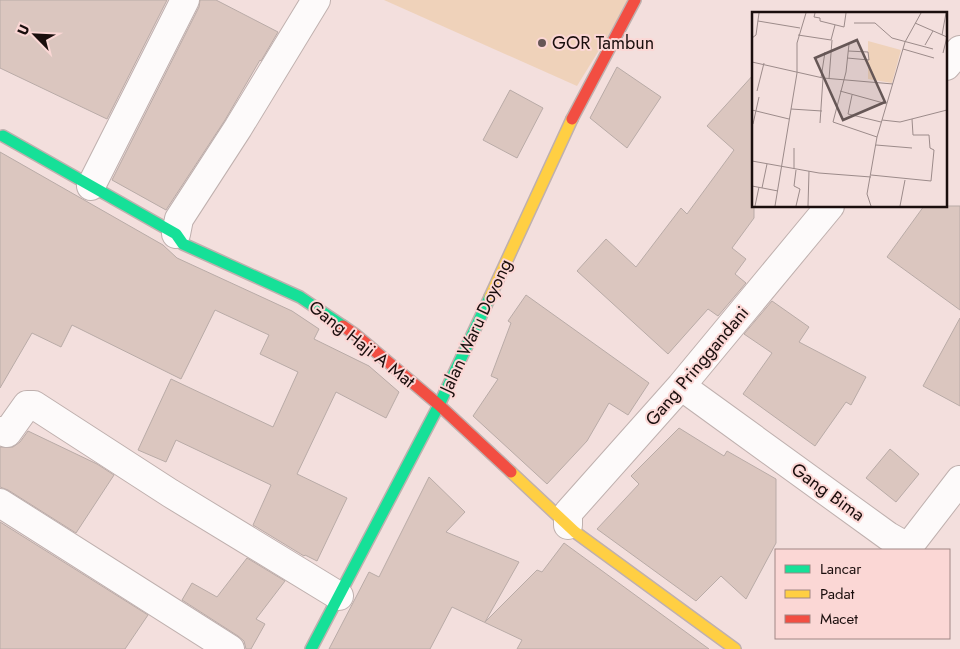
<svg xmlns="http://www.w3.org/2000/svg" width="960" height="649" font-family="Jost,sans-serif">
<rect width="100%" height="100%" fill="#f3dfdd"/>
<!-- green -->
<path fill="#efd2ba" d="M384,0H630L577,86Z"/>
<!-- building -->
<path fill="#dbc6bf" stroke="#b9aba7" d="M0,0H167L107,119L0,68Z
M200,0H216L278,32L261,61L260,60L225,120L166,210L112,180L199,7Z
M617,67L661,97L627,148L590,118Z
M754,74V218L732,248L746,259L735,274L746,283L718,316L708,309L668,354L577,271L606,239L636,267L681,208L687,214L734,150L707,126Z
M510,90L543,108L517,158L483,140Z
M0,152L163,245L177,258L292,311L319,329L314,339L369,366L399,392L386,418L336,392L297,474L347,498L317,561L305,555L304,556L253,525L271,485L176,440L166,462L138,450L171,379L273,427L298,372L260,354L269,335L215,310L181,379L72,325L61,347L32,333L0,388Z
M924,206H960V310L887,257Z
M526,295L649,383L628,415L609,403L587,441L547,484L473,416L498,379L491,376L511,323L508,321Z
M772,301L809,327L799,342L866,377L851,405L846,402L815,446L743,394L772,353L744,334Z
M960,318V406L923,386Z
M679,428L724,456L727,451L776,479V543L746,599L721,576L696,601L597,529L639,484L631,476Z
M28,431L97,464L114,475L76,533L8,490L0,487V447H13L20,442Z
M890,449L919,474L896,502L866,478Z
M429,477L465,512L446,532L519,562L485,622L537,570L542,572L564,543L709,649H517L522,640L452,607L430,649H329L369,572L379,577Z
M0,522L148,615L125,649H0Z
M247,558L285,581L256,619L265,624L251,649H246L244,641L238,636L182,600L192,583L217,597Z"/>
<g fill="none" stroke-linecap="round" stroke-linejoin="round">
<!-- street casing -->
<g stroke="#bfb0ae" stroke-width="30">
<path id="street" d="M946,66L960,50
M91,186L185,0
M176,234L179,219L238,128L316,0
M681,386L888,536L904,545L913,541L960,480
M0,431L7,433L27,405H34L170,493L339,596
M0,503L230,649
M568,525V513L681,386L830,206"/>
</g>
<!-- fast casing -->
<g stroke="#bfb0ae" stroke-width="14">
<path id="fast" d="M3,136L176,234L183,244L300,297L343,326
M311,649L439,405L490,297"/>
</g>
<!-- slow casing -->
<g stroke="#bfb0ae" stroke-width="14">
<path id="slow" d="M490,297L572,119
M511,472L575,532L735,649"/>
</g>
<!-- jam casing -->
<g stroke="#bfb0ae" stroke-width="14">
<path id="jam" d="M572,119L635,0
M343,326L356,335L439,405L511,472"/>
</g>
<!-- street -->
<use href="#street" stroke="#fdfafa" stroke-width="28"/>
<!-- fast -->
<use href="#fast" stroke="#16e098" stroke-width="11"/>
<!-- slow -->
<use href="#slow" stroke="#ffcf43" stroke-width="11"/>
<!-- jam -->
<use href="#jam" stroke="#f24e42" stroke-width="11"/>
</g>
<!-- markers -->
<circle fill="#665756" stroke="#fbd7d5" stroke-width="2" cx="542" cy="43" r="5"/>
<g text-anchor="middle" stroke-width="4" stroke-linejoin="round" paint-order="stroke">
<!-- poi labels -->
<g font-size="18" fill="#1a0e0d" stroke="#fbd7d5" text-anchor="start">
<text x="552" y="49">GOR Tambun</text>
</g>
<!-- street labels -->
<g font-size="18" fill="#1a0e0d" stroke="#fbd7d5">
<text transform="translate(476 326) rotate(-65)" y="6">Jalan Waru Doyong</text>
<text transform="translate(362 344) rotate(38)" y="6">Gang Haji A Mat</text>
<text transform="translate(697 366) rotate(-50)" y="6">Gang Pringgandani</text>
<text transform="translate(828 492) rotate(36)" y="6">Gang Bima</text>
</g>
</g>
<!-- overview -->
<g transform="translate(752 12)">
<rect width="195" height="195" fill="#f3dfdd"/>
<path d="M116,29L149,38L140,71L116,67Z" fill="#efd2ba"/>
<path fill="none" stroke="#9c8b8a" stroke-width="1" d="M63,1L62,5L68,6V9L92,15L94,1M6,9L48,16M102,11H123L140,26L181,37M163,11L195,25L191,41M46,23L79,28L83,13M190,23L194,1M0,26L4,23L7,1M97,32L94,60L81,110L125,125M173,33L181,19M151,37L182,46M95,46L117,48L116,40L96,39M0,50L71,66L141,72M69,66L73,40M77,67L80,28M5,79L12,51M88,79L135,92M100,83L96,102L129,110M39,97L70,99M0,98L37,107M130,108L148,110L195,98M68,111L71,66M1,112L7,85M124,133L160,136M42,136V157M0,149L67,161L119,165M119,163L179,169L182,138L178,136L177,123H161L160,107M0,174L26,179M10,176L15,152M3,194L7,175M23,194L45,61V31L54,1M44,194L48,177L42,174L44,158M56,194L57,159M119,194L115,182L125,125L153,30L169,1M148,194L153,168"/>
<path fill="#665756" fill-opacity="0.15" stroke="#665756" stroke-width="2.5" d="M105,28L133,90L91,108L63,46Z"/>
<rect width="195" height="195" fill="none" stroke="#1a0e0d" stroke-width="2.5"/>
</g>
<!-- legend -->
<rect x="775" y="549" width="175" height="90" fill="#fbd7d5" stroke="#a18785"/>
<rect x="785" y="565" width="25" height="8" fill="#16e098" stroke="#a18785"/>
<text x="820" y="574" font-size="15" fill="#1a0e0d">Lancar</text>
<rect x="785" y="590" width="25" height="8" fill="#ffcf43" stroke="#a18785"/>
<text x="820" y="599" font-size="15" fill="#1a0e0d">Padat</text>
<rect x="785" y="615" width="25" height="8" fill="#f24e42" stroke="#a18785"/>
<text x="820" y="624" font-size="15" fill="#1a0e0d">Macet</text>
<!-- north arrow -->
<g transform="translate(35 35) rotate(294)" stroke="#fbd7d5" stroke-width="4" paint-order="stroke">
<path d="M0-4L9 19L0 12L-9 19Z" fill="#1a0e0d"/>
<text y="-8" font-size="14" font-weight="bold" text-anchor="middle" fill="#1a0e0d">U</text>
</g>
</svg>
